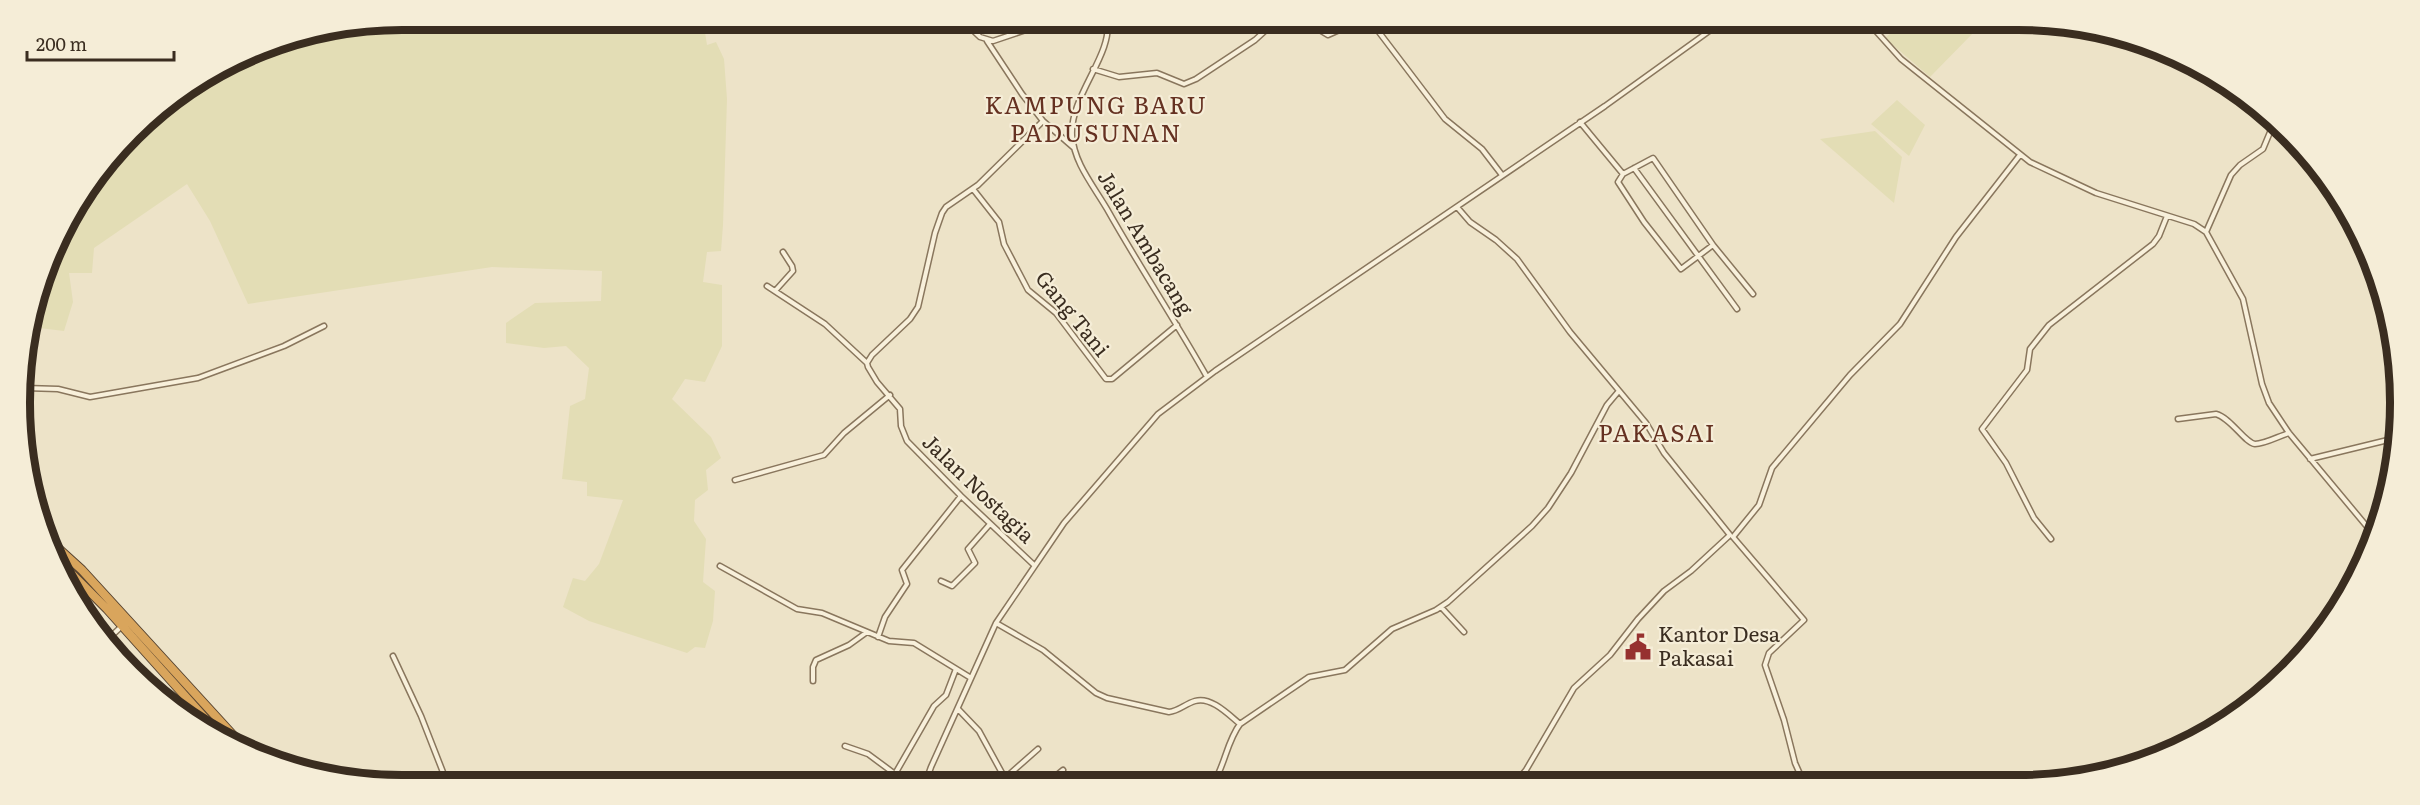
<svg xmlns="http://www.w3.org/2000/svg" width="2420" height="805" font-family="Literata,serif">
<rect width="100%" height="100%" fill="#ede3c8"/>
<!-- farmland -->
<path fill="#e3ddb5" d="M403,19L703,20L707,45L716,42L724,59L727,99L723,225L721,251L707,252L703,282L722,285V346L705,382L685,379L672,399L711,437L721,458L706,470L708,490L695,500L694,521L706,539L703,582L715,591L713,621L705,648L695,647L687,653L589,621L563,607L573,578L585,581L599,564L623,500L587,496V482L562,479L570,406L585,399L589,368L566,346L544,348L506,343V323L535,303L601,301L602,271L492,267L248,304L210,221L187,184L94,248L92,273H69L73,302L64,331L31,327L59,233L150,115L256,49Z
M1907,20H1970L1979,27L1930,77L1885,38Z
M1897,100L1925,125L1909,156L1871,124Z
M1875,131L1902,157L1894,203L1820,139Z"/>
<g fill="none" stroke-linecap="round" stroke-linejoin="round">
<!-- street casing -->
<g stroke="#89765d" stroke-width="7">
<path id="street" d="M961,19L980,37L993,41L1058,19
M1107,19C1114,54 1070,95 1072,135C1074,163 1093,185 1107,209C1139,266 1175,320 1207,377
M1309,19L1318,29L1328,35L1364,19
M1369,19L1445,119L1482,149L1502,175
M1865,19L1901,59L2030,162L2096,193L2194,224L2206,232L2243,299L2262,384L2269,403L2289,433L2374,535
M2039,22L2053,31
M987,41L1022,94L1043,121
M1093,69L1119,77L1157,73L1184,84L1196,79L1255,40L1278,19
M1580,122L1623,174
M1653,158L1713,245L1681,269L1644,222L1618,182L1623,174Z
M1634,168L1737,309
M973,189L999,222L1004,244L1028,290L1056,313L1106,379H1112L1177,325
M1457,207L1470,222L1496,240L1517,259L1570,332L1646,423L1664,453L1730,535L1691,571L1664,591L1638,619L1610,655L1574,688L1526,770L1515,783
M2206,232L2231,175L2240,165L2263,149L2273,125
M1713,245L1753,294
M767,286L825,324L867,363
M775,291L793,271L792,266L783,252
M25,388L58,389L90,397L198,378L284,346L324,326
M2178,419L2216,414C2231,418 2245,443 2255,444C2265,444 2279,436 2289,433
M2310,459L2392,439
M735,480L824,455L844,433L890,395
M1733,537L1759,505L1772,468L1850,375L1900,324L1956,237L2020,155
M1733,537L1804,620L1769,653L1765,665L1784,720L1795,763L1804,783
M2051,539L2034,518L2006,463L1982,429L2027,370L2030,349L2049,325L2153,244L2159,236L2167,216
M1034,565L961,496L907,441L901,426L900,409L877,382L868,367L867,363L872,355L910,319L918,307L935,233L942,213L946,207L978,185L1043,121L1073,147
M720,566L797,609L822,613L889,641L914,643L971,678
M941,581L952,586L975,563L968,549L990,524
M1441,607L1464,632
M996,623L1043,650L1096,693L1107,698L1169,712C1179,711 1185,704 1195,701C1211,696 1229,715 1240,724
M878,637L885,617L907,584L902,570L961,496
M108,639L122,626
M393,656L421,716L448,785
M813,681V667L816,660L849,645L867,632
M958,709L979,731L1008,784
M845,746L868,754L895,774L934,706L946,695L956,669
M1004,779L1038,749
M925,784L931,767L996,623L1064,523L1158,414L1215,371L1605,106L1726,19
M1046,784L1063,770
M1213,784C1225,765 1227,741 1240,724L1309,677L1345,670L1392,629L1436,610L1448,602L1532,526L1548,508L1571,473L1607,405L1618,392"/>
</g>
<!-- highway casing -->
<g stroke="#574431" stroke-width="10">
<path id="highway" d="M50,541L82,570L242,745
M59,561L107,609L220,735"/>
</g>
<!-- street -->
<use href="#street" stroke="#f8f0db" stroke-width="4"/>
<!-- highway -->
<use href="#highway" stroke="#d9a55c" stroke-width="8"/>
</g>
<!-- icons -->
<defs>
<g id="civic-bare" transform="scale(2.07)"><path d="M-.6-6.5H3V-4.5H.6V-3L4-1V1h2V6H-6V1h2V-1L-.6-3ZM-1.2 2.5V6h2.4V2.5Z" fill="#96312f" stroke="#f5edd7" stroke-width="2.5" paint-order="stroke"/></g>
</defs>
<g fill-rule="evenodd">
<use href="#civic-bare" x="1638" y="647"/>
</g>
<g text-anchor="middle" stroke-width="4.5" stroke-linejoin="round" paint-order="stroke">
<!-- street labels -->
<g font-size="21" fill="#3a2d20" stroke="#f5edd7">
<text transform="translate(1145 243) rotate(59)" y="7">Jalan Ambacang</text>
<text transform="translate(1072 314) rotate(51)" y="7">Gang Tani</text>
<text transform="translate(978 489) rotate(44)" y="7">Jalan Nostagia</text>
</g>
<!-- poi labels -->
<g font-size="21" fill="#3a2d20" stroke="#f5edd7" text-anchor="start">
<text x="1658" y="642">Kantor Desa<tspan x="1658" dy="24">Pakasai</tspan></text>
</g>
<!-- quarter labels -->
<g font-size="24" letter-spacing="1.5" fill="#653121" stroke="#f5edd7">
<text x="1096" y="114">KAMPUNG BARU<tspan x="1096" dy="28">PADUSUNAN</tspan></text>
<text x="1657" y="442">PAKASAI</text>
</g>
</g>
<!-- crop -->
<path d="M0 0H2420V805H0ZM402 30H2018A372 372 0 0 1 2390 402V403A372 372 0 0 1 2018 775H402A372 372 0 0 1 30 403V402A372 372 0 0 1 402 30Z" fill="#f5edd7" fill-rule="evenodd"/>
<path fill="none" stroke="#3a2d20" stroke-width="8" d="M402 30H2018A372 372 0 0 1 2390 402V403A372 372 0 0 1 2018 775H402A372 372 0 0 1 30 403V402A372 372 0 0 1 402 30Z"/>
<!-- scale -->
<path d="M27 51v9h147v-9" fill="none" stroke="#3a2d20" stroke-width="3"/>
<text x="36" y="51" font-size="18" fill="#3a2d20" stroke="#f5edd7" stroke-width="4.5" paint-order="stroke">200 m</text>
</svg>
